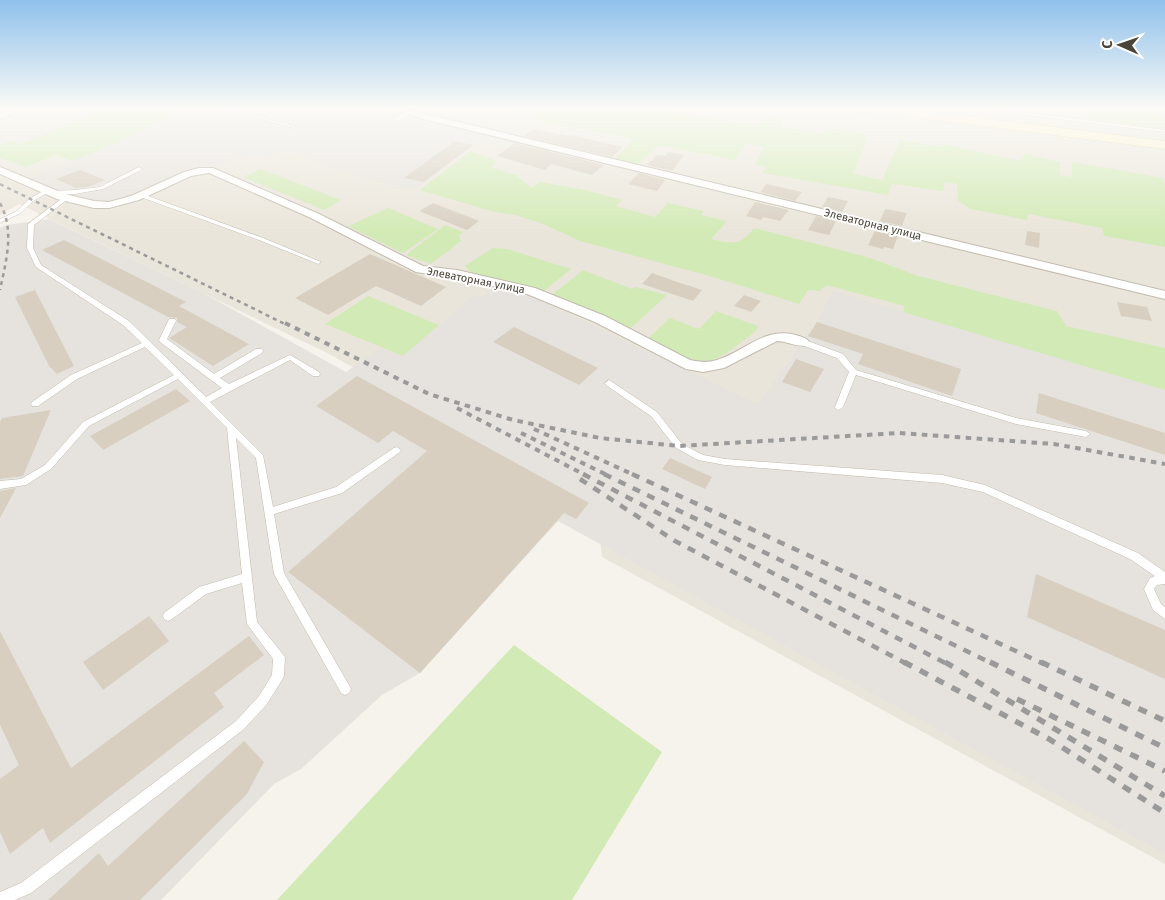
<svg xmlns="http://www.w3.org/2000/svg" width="1165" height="900" font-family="'Fira Sans',sans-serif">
<rect width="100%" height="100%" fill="#f6f3ec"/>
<!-- residential -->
<path fill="#eae5da" d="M0,109H1165V864L602,557L596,500L327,353L19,204L0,215Z"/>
<!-- industrial -->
<path fill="#e6e2dd" d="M179,109H381L488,135L420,186L405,190L347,173L285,150L268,158L260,155L237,158L210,170L193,171L107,206L81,202L24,180L108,147Z
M49,219L203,293L346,372L381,348L403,356L473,296L482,297L492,289L526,294L758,404L817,322L833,291L1165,390V854L558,521L420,673L382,695L301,769L274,784L161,900H0V228L6,225Z"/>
<!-- green -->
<path fill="#d2eab5" d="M95,109H179C147,131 109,146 73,161L56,155L26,167L0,158V145L11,141L21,144L94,114L87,112Z
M498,109H665L673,112L756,126L765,116L782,119L781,127L823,134L828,128L868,135L853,174L882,180L900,140L934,146L942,144L1020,161L1024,154L1060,162V175L1072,177V162L1163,178L1165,185V247L1104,236L1102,228L1028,214L1027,220L971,209L958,201L957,184L945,182L943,191L892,184L888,195L762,173L767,167L755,165L764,147L746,143L734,160L659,145L638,164L614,159L634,139L536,120L544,114L524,110L519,113Z
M1085,109H1157L1165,119V130L1087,119Z
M471,151L497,161L492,168L516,175L532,188L540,182L586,190L622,200L616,206L655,217L668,203L703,211L701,215L727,221L711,239C731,244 741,246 754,228L867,257L918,276L1057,311L1066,326L1165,348V390L903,312L905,306L826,285L820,291L808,290L799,304L713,277L580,241L543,224L515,215L494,212L423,191L421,189Z
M261,169L341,200L324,210L243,177Z
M388,208L438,229L403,253L348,226Z
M445,225L463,232L459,235L461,241L431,264L406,255Z
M493,248L507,249L571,269L544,291C527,285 474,281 465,266Z
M583,270L632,289L636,287L667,295L631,328L552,295Z
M368,296L439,325L403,356L325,324Z
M716,311L758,326L756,331C745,339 729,353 717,358C695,368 666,348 647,339L670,318L699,329Z
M514,645L662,752L572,900H277Z"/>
<!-- building -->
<path fill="#d8cfc1" d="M534,129L568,136L570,135L623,147L612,157L524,136Z
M455,141L473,145L424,182L404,178Z
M515,143L604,165L592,175L551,164L545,170L497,156Z
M669,152L684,155L672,171L647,165L657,155L665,156Z
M80,170L105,180L88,187L76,188L56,179Z
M639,173L665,180L657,191L628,184Z
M766,184L802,192L795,201L761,192Z
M828,197L848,201L842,212L822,207Z
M755,202L789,210L780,221L763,217L761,220L746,216Z
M433,203L479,221L467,230L419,211Z
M885,209L907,213L902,226L880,221Z
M816,216L836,221L829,235L808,230Z
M875,231L898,236L893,249L884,247L883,249L868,245Z
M1027,231L1040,233L1039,248L1025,245Z
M64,240L186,302L179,306L249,344L213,366L169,338L187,327L177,322V318L168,317L42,250Z
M370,254L446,287L421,306L376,286L328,315L295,298Z
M652,273L677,282L702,290L693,301L642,284Z
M35,290L74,366L57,374L49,366L15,297Z
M744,295L761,301L751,312L734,306Z
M1117,302L1147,307L1152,321L1121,316Z
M817,322L961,369L952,396L858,364L863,354L808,336Z
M514,327L598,368L579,385L493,342Z
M796,359L824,369L810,392L782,382Z
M357,376L589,503L576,519L564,513L420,673L288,572L427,451L393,431L378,443L316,406Z
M176,389L190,401L103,450L90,436Z
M1039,393L1165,433V455L1036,413Z
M51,410L23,476L0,479V422L2,418Z
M670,458L712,477L705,489L662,469Z
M16,488L0,518V491Z
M1036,574L1165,630V679L1027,617Z
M149,616L169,641L103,690L83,662Z
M0,631L71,768L249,636L264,655L214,693L224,707L50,843L43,828L10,854L0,832V779L19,765L0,725Z
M244,741L264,762L247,794L140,900H48L99,853L108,866Z"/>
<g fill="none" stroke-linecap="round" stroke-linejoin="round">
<!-- lane casing -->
<g stroke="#c2bbae" stroke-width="1">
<path id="lane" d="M223,109H230L296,127L294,128Z
M987,109H999L1165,130V132L989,110Z
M408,110L412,111L400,120H396V118Z
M139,167L142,169L141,170L103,189L75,194L53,195L50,193L53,191L75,190L100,187Z
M47,189L49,190V192L33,201L21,213L0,223V219L17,211L29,199Z
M140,193L263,238L321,262L318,264L316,263L259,240L138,196V194Z
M64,197L69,198L34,225L33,248L41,265L129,321L206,397L222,388L160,342L159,340L169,319H175L176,321L167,339L214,374L256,349H262L263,351L262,353L220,378L229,384L290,355L319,372L320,374L319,376H313L290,360L210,402L263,455L273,507L336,487L394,448L397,447L401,450L400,452L342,493L274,514L284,573L349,685L351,689L349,693L345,695L341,693L274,574L256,458L236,438L257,622L285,657L284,676L282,680L267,704L244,729L31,893L15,900H0V892L21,883L236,721L259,696L272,675L273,659L247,624L242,583L206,594L172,619L168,621L164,619L163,616L164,613L199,587L242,574L227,428L178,379L89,426L51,469L26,485L0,489V481L21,479L45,465L83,422L174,375L145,347L77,379L38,406H32L31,404L32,402L71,375L142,343L123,325L36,267L27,248L28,224Z
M799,340H805L843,354L856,370L1016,418L1086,431L1090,434L1086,437L1016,424L856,375L843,407L839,410L836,409L835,407L849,372L837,358L799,344Z
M609,380L657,412L682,444L703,455L725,459L942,475L985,485L1138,553L1165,572V584L1157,585L1154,589L1161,604L1165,607V619L1153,610L1144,589L1150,578L1155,576L1130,559L983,492L942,483L725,465L698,460L676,448L651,416L606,385L605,383Z"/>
</g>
<!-- street casing -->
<g stroke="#c2bbae" stroke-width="2">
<path id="street" d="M12,109H24L0,119V113Z
M407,109H415L429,115L1165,291V299L423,119L407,113Z
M0,167L65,194L94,201L109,202L131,196L184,172L199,168H213L319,214L423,266L457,270L535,288L605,316L690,360C699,362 708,363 717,360C744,352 765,326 796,335C801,337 806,337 809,342L807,345C797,348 787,341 777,341L724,368L703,372L686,369L595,322L527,294L457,278L416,272L311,218L209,173L191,176L139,200L109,208H94L57,199L0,174Z"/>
</g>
<!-- secondary casing -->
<g stroke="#d6c79b" stroke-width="1">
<path id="secondary" d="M873,109H908L1165,141V149L879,113Z"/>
</g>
<!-- path -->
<path stroke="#c4b79f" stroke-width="2" stroke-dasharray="1 1" stroke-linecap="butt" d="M832,109L869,114"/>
<!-- lane -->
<use href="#lane" fill="#fff" fill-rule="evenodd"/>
<!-- street -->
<use href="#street" fill="#fff" fill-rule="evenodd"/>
<!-- secondary -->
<use href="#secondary" fill="#fff3cd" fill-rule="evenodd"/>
<!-- rail-far3 -->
<path stroke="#9a9a9a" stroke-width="2.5" stroke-dasharray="4 4" stroke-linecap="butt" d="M0,184L287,325
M0,203C15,231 6,261 0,290"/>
<!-- rail-far2 -->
<path stroke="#9a9a9a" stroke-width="4" stroke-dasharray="5.5 5.5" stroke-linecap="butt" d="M285,323L429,394L513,420L600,438L679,446L899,433L1054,444L1165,464
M457,408L585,475
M534,429L634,475
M521,433L607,475"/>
<!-- rail-far1 -->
<path stroke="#9a9a9a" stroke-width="4.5" stroke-dasharray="8 8" stroke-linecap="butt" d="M583,474L947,664
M604,474L993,664
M632,474L1044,664
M580,479L675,541L907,664"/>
<!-- rail -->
<path stroke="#9a9a9a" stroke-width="5.5" stroke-dasharray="9 9" stroke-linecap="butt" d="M904,662L1049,739L1165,813
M945,662L1165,796
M990,662L1165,748
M1041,662L1165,721
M1017,699L1165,771"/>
</g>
<!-- sky -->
<linearGradient id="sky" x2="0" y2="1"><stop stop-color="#8fc1ec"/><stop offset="0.46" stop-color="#fbfaf6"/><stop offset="1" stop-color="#fbfaf6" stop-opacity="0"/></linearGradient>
<rect width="1165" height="235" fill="url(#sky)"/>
<g text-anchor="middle" stroke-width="4" stroke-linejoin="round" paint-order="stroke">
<!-- far-street labels -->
<g font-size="11" fill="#4b4439" stroke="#fff">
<text transform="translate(873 224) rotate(14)" y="4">Элеваторная улица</text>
<text transform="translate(476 280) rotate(11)" y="4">Элеваторная улица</text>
</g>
</g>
<!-- north arrow -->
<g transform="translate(1120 45) rotate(272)" stroke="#ffffff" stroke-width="4" paint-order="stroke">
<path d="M0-4L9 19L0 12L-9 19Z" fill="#4b4439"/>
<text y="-8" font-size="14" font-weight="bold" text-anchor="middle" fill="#4b4439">С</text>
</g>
</svg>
